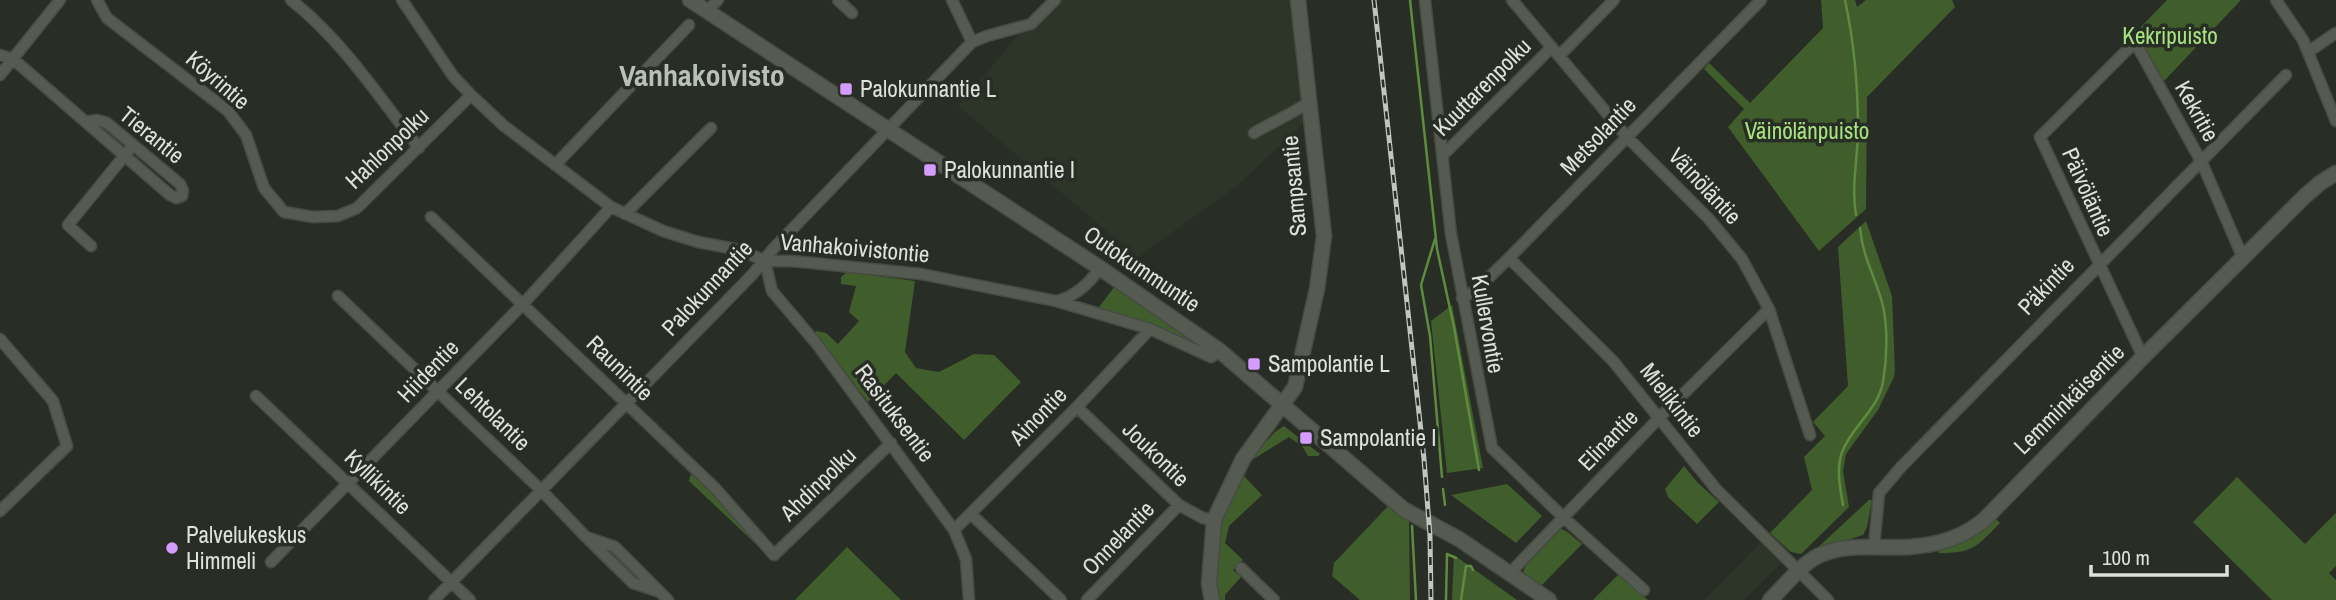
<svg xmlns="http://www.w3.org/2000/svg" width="2336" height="600" font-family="'Archivo Narrow',sans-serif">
<rect width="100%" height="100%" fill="#282d25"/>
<!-- built -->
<path fill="#2c3527" d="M1048,0H1294L1306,121L1237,186L1138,257L958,106Z
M1761,542L1782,562L1744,600H1704Z"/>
<!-- green -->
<path fill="#405e2b" d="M1821,0H1855L1857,7L1866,0H1952L1955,7L1867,97L1866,209L1819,251L1728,127L1744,109L1704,69L1709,63L1750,103L1823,28Z
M2167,0H2241L2164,81L2136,32Z
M1866,221L1892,296L1895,371L1894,377L1878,410L1846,454L1843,471L1849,507L1801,554L1791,552L1770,533L1812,490L1804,457L1825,436L1813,422L1848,386L1838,247Z
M847,272L915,281L905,352L916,368L939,372L974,354L994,355L1021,382L964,440L896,373L868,402L815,333L816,331L826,333L838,344L859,321L849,312L856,286L841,284V277Z
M1115,286L1205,348L1100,309L1099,307Z
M1452,305L1483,468L1447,473L1431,321Z
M1284,426L1320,454L1318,456H1308L1302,446L1289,437L1252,460V457L1275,432Z
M1684,466L1697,482L1719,502L1697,524L1668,497L1665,489Z
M694,474L761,545L759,547L689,481L690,476Z
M1243,475L1262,495L1229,526L1225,543L1243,560L1233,570L1241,577L1225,595V600H1217V546L1224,514Z
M2237,477L2305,544L2336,513V566L2329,573L2336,580V600H2272L2193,522Z
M1507,484L1542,516L1516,543L1451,495Z
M1869,500H1872L1867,527L1863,535L1814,551Z
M1389,505L1409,521L1410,600H1360L1332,576L1334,563Z
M1995,518L2000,523C1976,547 1974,553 1939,553L1938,550L1972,537Z
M1561,529L1566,531L1582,544L1540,587L1523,572L1526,565Z
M847,547L901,600H795Z
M1454,555L1517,600H1452Z
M1618,575L1648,600H1593Z"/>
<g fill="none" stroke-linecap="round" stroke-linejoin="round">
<!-- stream -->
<path stroke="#5f8b3f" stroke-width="2.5" d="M1410,0L1437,249L1454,327L1479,470
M1845,0C1854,42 1858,86 1858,129C1858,158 1851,186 1856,215
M1435,239L1421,285L1430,336L1442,477
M1443,489L1445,505
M1843,505C1840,487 1836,470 1842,452C1852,426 1878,410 1883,382C1887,359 1888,329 1883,306C1876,278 1863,259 1860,228
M1412,526L1416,600
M1446,600L1447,554L1456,558
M1461,600L1466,566H1471L1473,570"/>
<!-- street casing -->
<g stroke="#464b44" stroke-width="13">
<path id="street" d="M97,0L107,18L228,111L246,135L264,188L284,212L313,217L338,216L357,208L471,95
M291,0C342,40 379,97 419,148
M402,0L453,76L471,95L503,125L611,207L663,231L698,242L740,250L765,261H792L921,274L1056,301L1150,329L1211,357L1220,351
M838,0L852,13
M952,0L972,42
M1425,0L1451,234L1492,448L1563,517L1644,590
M1512,0L1627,137L1709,219L1742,259L1769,309L1810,435
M2276,0L2303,40L2336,121
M707,11L718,0
M2308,52L2336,33
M0,55L13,59L170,195L176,198L182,196L183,191L180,184L107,123L97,120L86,122
M1559,56L1614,0
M0,75L60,0
M1254,133C1272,122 1292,114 1309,102
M1443,155L1551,48
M555,165L689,25
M625,214L711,128
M431,217L715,488L774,555L891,443
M91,246L68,225L129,150
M1509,258L1613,361L1716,489L1828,600
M765,261L772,291L816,343L954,530L966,559L969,600
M338,296L541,490L586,537L615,547L668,600
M1462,298L1476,290L1509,258L1761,0
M1057,301C1076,296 1089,284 1100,268
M0,339L53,401L67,446L0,511
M2143,357L2040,137L2135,42L2202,163L2243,258
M256,396L470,600
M1077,407L1179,505L1203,518L1214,520
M971,514L1061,600
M954,530L1077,407L1150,329
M588,539L633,583L657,591
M1874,547L1879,493L1901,467L2286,75
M271,562L523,304L611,207
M1241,568L1274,600
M1509,574L1659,418L1769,309
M434,600L752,275L773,249L972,42L987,36L1031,24L1055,0
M1087,600L1179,505"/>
</g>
<!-- secondary casing -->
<g stroke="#464b44" stroke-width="17">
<path id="secondary" d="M690,0L1100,268L1220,351L1403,509L1459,539L1549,600
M1212,600L1209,584L1214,520L1243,459L1295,387L1317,289L1324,236L1298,0
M1770,600C1785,586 1800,565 1818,556C1846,542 1879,549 1909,547C1938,545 1962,538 1984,520L2143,357L2304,197L2320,183L2336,173"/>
</g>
<!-- street -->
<use href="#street" stroke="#555b51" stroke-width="10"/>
<!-- secondary -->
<use href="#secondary" stroke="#555b51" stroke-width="14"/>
<!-- rail casing -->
<g stroke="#c2c6c0" stroke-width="5">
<path id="rail" d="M1374,0L1424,459L1430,536L1431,600"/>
</g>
<!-- rail -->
<use href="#rail" stroke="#282d25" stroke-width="2.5" stroke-dasharray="8" stroke-linecap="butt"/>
</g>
<!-- markers -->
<g fill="#d49cfc" stroke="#282d25" stroke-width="2.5">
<rect x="839" y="82" width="14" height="14" rx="3.5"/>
<rect x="923" y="163" width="14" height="14" rx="3.5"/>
<rect x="1247" y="357" width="14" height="14" rx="3.5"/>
<rect x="1299" y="431" width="14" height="14" rx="3.5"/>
<circle cx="172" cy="548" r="7"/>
</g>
<g text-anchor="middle" stroke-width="7" stroke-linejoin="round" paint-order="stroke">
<!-- park labels -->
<g font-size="23" fill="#a7e47e" stroke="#282d25">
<text x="2170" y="44">Kekripuisto</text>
<text x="1807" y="139">Väinölänpuisto</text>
</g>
<!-- street labels -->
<g font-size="23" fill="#dee1dc" stroke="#282d25">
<text transform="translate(218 80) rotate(41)" y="8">Köyrintie</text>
<text transform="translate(1482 87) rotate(-45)" y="8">Kuuttarenpolku</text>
<text transform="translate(2197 111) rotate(61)" y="8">Kekritie</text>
<text transform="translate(152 135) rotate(39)" y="8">Tierantie</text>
<text transform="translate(1598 136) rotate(-46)" y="8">Metsolantie</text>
<text transform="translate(387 148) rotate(-44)" y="8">Hahlonpolku</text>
<text transform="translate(1294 186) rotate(-95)" y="8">Sampsantie</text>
<text transform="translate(1705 186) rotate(47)" y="8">Väinöläntie</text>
<text transform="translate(2088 192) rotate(66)" y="8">Päivöläntie</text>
<text transform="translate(855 248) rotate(5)" y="8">Vanhakoivistontie</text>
<text transform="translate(1142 269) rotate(34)" y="8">Outokummuntie</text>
<text transform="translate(2046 286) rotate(-46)" y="8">Päkintie</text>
<text transform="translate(707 288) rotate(-47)" y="8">Palokunnantie</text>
<text transform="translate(1488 324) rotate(80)" y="8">Kullervontie</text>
<text transform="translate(620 368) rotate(44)" y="8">Raunintie</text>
<text transform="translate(428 371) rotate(-46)" y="8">Hiidentie</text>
<text transform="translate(2069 399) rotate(-45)" y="8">Lemminkäisentie</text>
<text transform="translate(1672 400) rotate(52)" y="8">Mielikintie</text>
<text transform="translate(895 413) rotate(53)" y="8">Rasituksentie</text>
<text transform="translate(493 414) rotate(44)" y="8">Lehtolantie</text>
<text transform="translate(1038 416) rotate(-46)" y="8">Ainontie</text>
<text transform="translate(1608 440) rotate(-46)" y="8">Elinantie</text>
<text transform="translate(1156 454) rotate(44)" y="8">Joukontie</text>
<text transform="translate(378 482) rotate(44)" y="8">Kyllikintie</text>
<text transform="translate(818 484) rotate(-44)" y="8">Ahdinpolku</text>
<text transform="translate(1118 538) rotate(-46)" y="8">Onnelantie</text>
</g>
<!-- poi labels -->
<g font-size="23" fill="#dee1dc" stroke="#282d25" text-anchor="start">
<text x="860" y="97">Palokunnantie L</text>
<text x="944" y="178">Palokunnantie I</text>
<text x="1268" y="372">Sampolantie L</text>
<text x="1320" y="446">Sampolantie I</text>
<text x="186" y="543">Palvelukeskus<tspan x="186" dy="26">Himmeli</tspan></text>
</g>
<!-- district labels -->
<g font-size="30" font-weight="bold" fill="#b9c0b5" stroke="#282d25">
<text x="702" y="86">Vanhakoivisto</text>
</g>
</g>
<!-- scale -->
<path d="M2091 565v10h136v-10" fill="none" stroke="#dee1dc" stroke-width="3.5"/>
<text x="2102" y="565" font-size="21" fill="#dee1dc" stroke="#282d25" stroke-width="5" paint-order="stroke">100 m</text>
</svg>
